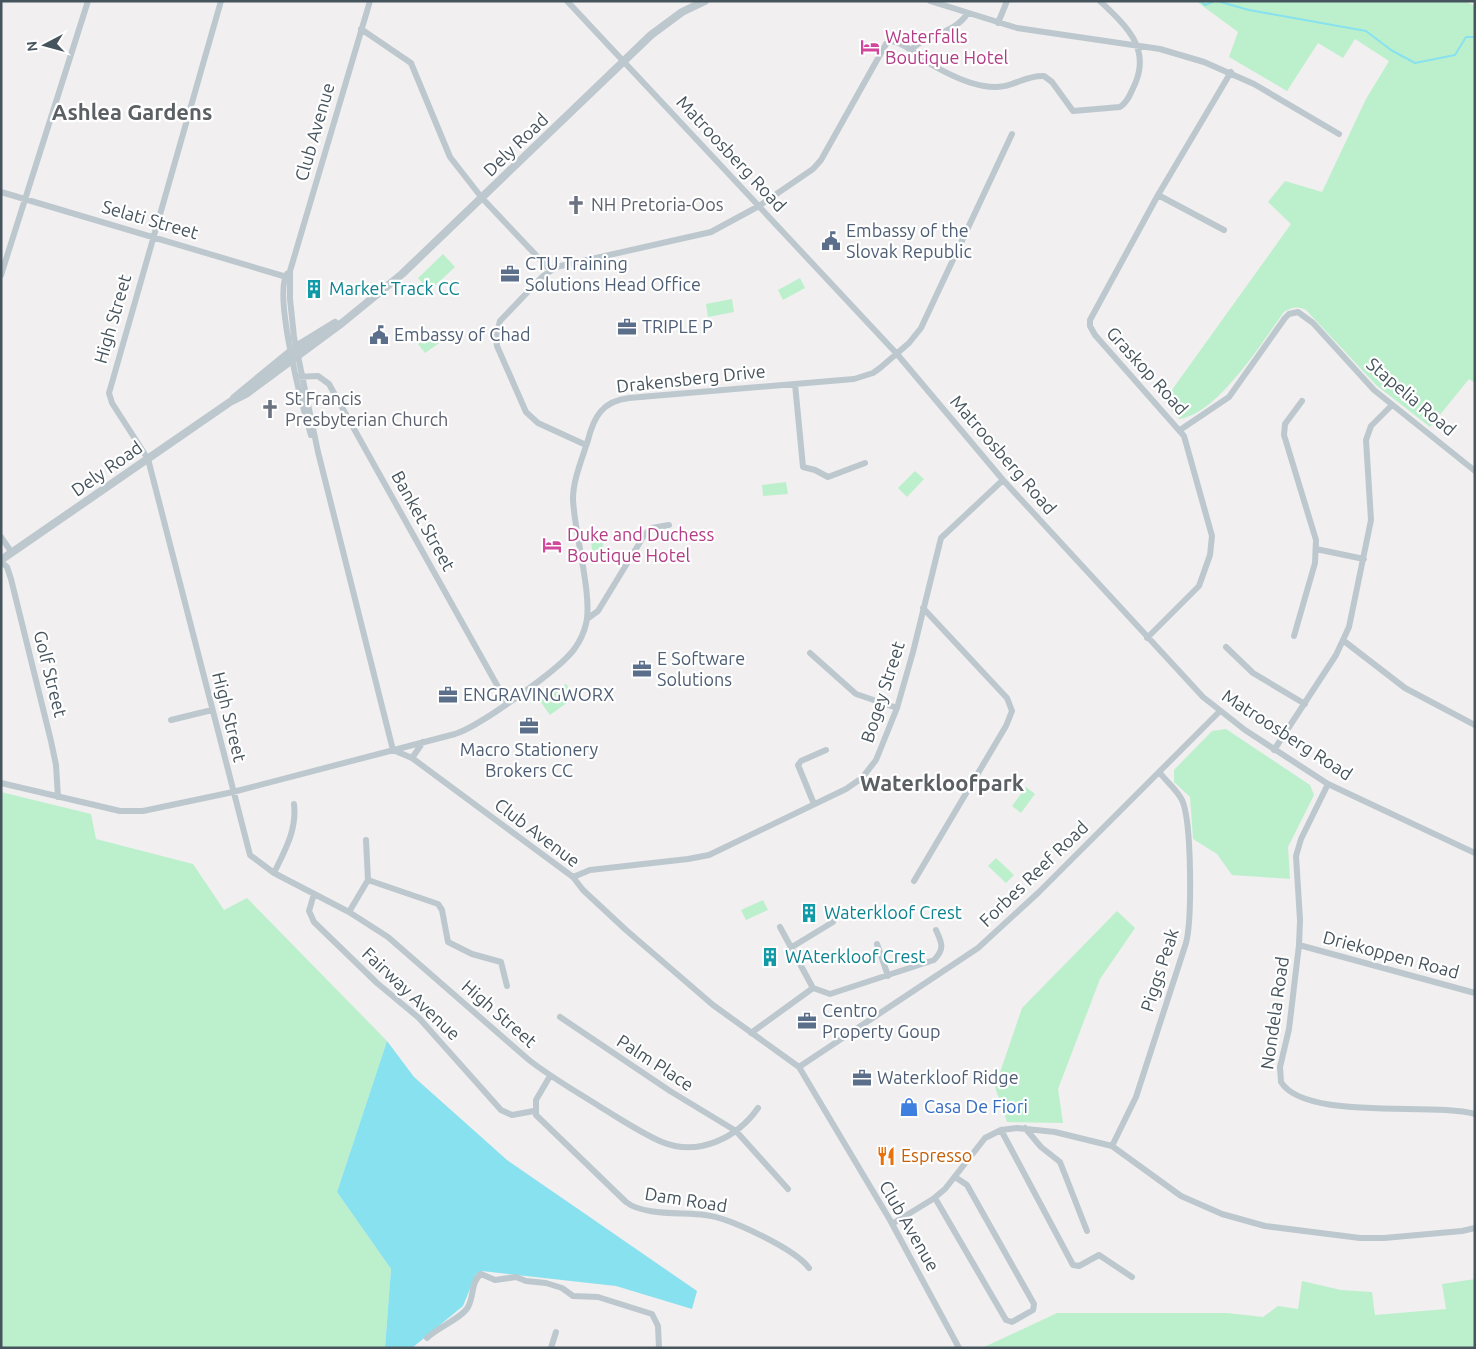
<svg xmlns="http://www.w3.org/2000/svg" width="1476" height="1349" font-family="Ubuntu,sans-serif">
<rect width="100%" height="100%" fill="#f1efef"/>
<!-- green -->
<path fill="#bcf0cc" d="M1196,1H1465L1475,6V383L1469,379L1430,427L1376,385L1306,310C1298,306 1292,307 1284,312C1263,341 1217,415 1179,419L1164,401L1291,224L1268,202L1285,181L1322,192L1366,99L1389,61L1355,39L1343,58L1318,43L1287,91L1229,57L1238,32Z
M443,254L455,267L429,291L418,278Z
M800,278L805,288L783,300L778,290Z
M732,299L734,312L708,317L706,304Z
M438,330L445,339L425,353L418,344Z
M915,471L924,479L907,497L898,488Z
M786,482L788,494L763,496L762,485Z
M601,532L605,556L593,558L590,533Z
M566,684L575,697L550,715L540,701Z
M1226,729L1310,785L1314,795L1288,847L1290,879L1232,875L1217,854L1193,839L1190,797L1174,782V770L1212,731Z
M1026,787L1035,794L1021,813L1012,806Z
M1,792L91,814L96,839L193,864L224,910L247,898L387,1041L337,1192L391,1269L385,1348H1Z
M996,858L1014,875L1006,883L988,866Z
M763,900L768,910L746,920L741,910Z
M1117,911L1135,928L1100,979L1058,1089L1063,1123L1007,1122L995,1087L1022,1008Z
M1475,1279V1348H982L1057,1313H1227L1263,1317L1278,1306L1298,1309L1302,1281L1341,1290L1372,1292L1375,1315L1446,1309L1442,1284Z"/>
<!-- water -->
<path fill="#88e1ee" d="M387,1041L414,1077L507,1160L697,1291L692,1309L616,1286L482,1271L476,1274L463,1306L412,1348H385L391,1269L337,1192Z"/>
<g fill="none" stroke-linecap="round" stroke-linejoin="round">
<!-- stream -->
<path stroke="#88e1ee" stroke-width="2" d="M1201,1L1205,5L1215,1
M1217,1L1249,10L1366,31L1391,50L1415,63L1455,55L1466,37H1475"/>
<!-- minor -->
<path stroke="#bcc8ce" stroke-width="6" d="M221,1L109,393L112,403L148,459L250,855L274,873L349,912L388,937L529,1060C552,1078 577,1092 602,1108C622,1120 641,1133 662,1142C698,1157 737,1138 758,1108
M370,1L290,271V299L294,337L318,452L393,750
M567,1L897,354L1003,480L1203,697L1245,730L1328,784L1475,853
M930,1L1017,28L1160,49L1204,62L1254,84L1339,134
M998,23L1007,1
M361,29L411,63L450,157L482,198L550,270
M912,49C928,33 953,35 967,14
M1,192L290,278
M1158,195L1224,230
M287,274C273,295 303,409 311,435
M1,275L88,1
M296,377L318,376L329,384L507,703
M795,384L803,467L815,470L828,477L865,463
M1180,430L1229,397L1285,318L1289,314L1298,312L1313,323L1374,390L1475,471
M586,445L538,423L526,412L497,346L496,336L500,321L542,277L556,267L711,232L759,206L813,169L821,160L886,44L890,41C904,42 916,55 927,62C944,72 964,83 984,86C1013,91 1021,75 1044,76L1052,82L1073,111L1120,107C1128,102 1131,92 1135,84C1151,47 1125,25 1100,1
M1,537L12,553
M1316,549L1364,559
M1,562L7,567L11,579L51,741L56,765L58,797
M587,619L598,611L645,534L652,528L669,525
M1294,636L1315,563L1316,540L1284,435L1285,424L1302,401
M1147,638L1199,586L1210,555L1212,536L1184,436L1095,335L1090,326V320L1158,195L1231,72
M1344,641L1405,688L1475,725
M1226,647L1253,673L1305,704
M810,653L856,694L897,708
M171,720L212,710
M393,750L412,758L573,877L583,890L626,930L713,1005L799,1067L890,1220L959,1348
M1274,750L1336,655L1349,627L1371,520L1366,440L1371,426L1392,405
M412,758L423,742
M1,783L120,811H143L233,792L455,734C478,727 562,668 575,648C580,641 584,632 586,624C593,596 574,532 573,499C573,480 582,459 588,440C594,416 603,401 629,398L854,379L873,373L880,368L909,343L921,328L1012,134
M1328,784L1301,839L1296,856L1300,920L1299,945L1289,1029L1280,1067L1281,1082C1305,1121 1432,1102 1475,1114
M814,804L798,765L801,761L826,750
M366,840L368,880L438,904L442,910L448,942L472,954L501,962L507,986
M274,873C285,850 297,830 294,804
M573,877L590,870L688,859L709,855L846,789L862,778L876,760L897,708L913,652L941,538L1003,480
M914,881L1006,726L1012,711L1007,698L923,608
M314,894L309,911L314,922L377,983L419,1018L501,1110L512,1115L534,1111
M349,912L368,880
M780,927L813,988L830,994L934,960C945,949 942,943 936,930
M877,944L888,976
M1299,945L1475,993
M792,947L833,922
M560,1017L670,1091L736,1131L788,1189
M751,1033L813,988
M799,1067L978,948L1039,892L1219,712
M550,1076L536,1100V1115L626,1202C644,1216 682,1212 705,1215C728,1217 795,1249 809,1268
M1025,1128L1041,1147L1060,1162L1087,1231
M1001,1130L1073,1265L1079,1266L1099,1255L1132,1277
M1112,1146L1136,1097L1186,943C1192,920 1192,822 1182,800C1177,790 1167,782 1160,773
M935,1198L1006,1320L1012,1322L1033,1310L1034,1304L967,1185L955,1177
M892,1224L933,1199L945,1189L985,1138L1001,1130L1017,1128L1055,1132L1112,1146L1181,1196L1222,1214L1265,1226L1360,1238H1384L1462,1231L1475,1228
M427,1338C437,1328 462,1318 468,1307C474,1297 471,1281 481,1274L495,1280L516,1277L526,1281L546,1283L562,1288L573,1296L598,1297L652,1314L658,1326L659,1348
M551,1348L556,1332"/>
<!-- tertiary -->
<path stroke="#bcc8ce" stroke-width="8" d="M234,398L296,347L335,323
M1,560L230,402L246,394L342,323L402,274L651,35L682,12L705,1"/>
</g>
<!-- icons -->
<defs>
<g id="hotel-bare" transform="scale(1.5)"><path d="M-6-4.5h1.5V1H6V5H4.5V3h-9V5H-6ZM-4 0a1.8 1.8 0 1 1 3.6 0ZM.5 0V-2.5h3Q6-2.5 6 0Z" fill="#d1479c" stroke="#fff" stroke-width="2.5" paint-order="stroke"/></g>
<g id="church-bare" transform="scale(1.5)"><path d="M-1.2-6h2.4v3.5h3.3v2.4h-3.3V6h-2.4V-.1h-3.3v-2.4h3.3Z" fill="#6b7280" stroke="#fff" stroke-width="2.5" paint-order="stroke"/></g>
<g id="civic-bare" transform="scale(1.5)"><path d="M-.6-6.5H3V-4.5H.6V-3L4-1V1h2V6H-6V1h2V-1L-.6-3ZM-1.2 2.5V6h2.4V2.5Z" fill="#5c6f8a" stroke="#fff" stroke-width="2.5" paint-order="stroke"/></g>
<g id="office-bare" transform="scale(1.5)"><path d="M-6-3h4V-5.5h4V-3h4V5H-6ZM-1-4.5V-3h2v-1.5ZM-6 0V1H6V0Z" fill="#5c6f8a" stroke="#fff" stroke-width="2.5" paint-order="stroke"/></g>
<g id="building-bare" transform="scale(1.5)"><path d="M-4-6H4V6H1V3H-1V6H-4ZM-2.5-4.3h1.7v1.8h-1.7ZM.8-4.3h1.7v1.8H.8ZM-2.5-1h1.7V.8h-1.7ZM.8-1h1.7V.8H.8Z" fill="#0f9aa8" stroke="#fff" stroke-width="2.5" paint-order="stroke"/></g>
<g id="shop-bare" transform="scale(1.5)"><path d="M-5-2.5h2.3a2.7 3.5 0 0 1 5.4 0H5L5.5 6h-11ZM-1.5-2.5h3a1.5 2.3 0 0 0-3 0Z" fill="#3f7fe0" stroke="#fff" stroke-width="2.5" paint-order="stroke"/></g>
<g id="restaurant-bare" transform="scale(1.5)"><path d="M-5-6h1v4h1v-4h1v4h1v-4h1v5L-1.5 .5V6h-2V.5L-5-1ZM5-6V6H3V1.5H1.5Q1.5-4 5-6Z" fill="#e8710a" stroke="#fff" stroke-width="2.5" paint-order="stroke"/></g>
</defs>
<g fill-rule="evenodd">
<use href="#hotel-bare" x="870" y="47"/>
<use href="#church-bare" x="576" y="205"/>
<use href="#civic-bare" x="831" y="241"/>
<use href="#office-bare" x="510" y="274"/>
<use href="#building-bare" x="314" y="289"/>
<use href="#office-bare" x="627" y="327"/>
<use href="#civic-bare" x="379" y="335"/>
<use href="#church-bare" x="270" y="409"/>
<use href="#hotel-bare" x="552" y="545"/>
<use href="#office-bare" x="642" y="669"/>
<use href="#office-bare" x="448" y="695"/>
<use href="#office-bare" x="529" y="726"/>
<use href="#building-bare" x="809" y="913"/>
<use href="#building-bare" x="770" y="957"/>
<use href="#office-bare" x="807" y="1021"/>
<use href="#office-bare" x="862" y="1078"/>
<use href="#shop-bare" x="909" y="1107"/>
<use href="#restaurant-bare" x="886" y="1156"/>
</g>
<g text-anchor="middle" stroke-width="4.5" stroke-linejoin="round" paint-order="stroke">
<!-- hotel labels -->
<g font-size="18" fill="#b23c85" stroke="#fff" text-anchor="start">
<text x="885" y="43">Waterfalls<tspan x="885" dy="21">Boutique Hotel</tspan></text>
<text x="567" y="541">Duke and Duchess<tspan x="567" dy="21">Boutique Hotel</tspan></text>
</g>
<!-- street labels -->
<g font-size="18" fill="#46545d" stroke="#fff">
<text transform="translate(315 132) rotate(-74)" y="6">Club Avenue</text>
<text transform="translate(516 145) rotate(-44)" y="6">Dely Road</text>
<text transform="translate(731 154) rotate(47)" y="6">Matroosberg Road</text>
<text transform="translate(150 220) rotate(16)" y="6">Selati Street</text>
<text transform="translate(113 319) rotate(-74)" y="6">High Street</text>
<text transform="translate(1147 371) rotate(48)" y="6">Graskop Road</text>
<text transform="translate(691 379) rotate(-6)" y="6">Drakensberg Drive</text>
<text transform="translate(1411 397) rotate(40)" y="6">Stapelia Road</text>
<text transform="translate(1003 455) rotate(49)" y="6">Matroosberg Road</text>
<text transform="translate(107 469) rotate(-35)" y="6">Dely Road</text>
<text transform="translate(423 521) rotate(61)" y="6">Banket Street</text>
<text transform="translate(50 674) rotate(76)" y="6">Golf Street</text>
<text transform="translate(883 692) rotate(-72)" y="6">Bogey Street</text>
<text transform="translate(229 717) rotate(76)" y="6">High Street</text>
<text transform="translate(1287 735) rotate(33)" y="6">Matroosberg Road</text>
<text transform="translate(537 833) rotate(37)" y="6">Club Avenue</text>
<text transform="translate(1034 874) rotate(-44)" y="6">Forbes Reef Road</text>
<text transform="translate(1391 955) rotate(15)" y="6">Driekoppen Road</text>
<text transform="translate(1160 970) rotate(-72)" y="6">Piggs Peak</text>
<text transform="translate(411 994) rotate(43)" y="6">Fairway Avenue</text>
<text transform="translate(1275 1013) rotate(-82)" y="6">Nondela Road</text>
<text transform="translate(499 1014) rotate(41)" y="6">High Street</text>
<text transform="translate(655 1063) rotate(33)" y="6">Palm Place</text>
<text transform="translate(686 1200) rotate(9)" y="6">Dam Road</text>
<text transform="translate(909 1226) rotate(60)" y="6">Club Avenue</text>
</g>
<!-- worship labels -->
<g font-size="18" fill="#5b616d" stroke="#fff" text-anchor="start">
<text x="591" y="211">NH Pretoria-Oos</text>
<text x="285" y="405">St Francis<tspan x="285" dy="21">Presbyterian Church</tspan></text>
</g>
<!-- service labels -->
<g font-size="18" fill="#4e5e75" stroke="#fff" text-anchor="start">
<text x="846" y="237">Embassy of the<tspan x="846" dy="21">Slovak Republic</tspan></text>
<text x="525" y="270">CTU Training<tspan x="525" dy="21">Solutions Head Office</tspan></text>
<text x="642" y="333">TRIPLE P</text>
<text x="394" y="341">Embassy of Chad</text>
<text x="657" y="665">E Software<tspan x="657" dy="21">Solutions</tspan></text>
<text x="463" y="701">ENGRAVINGWORX</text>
<text x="529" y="756" text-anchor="middle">Macro Stationery<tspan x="529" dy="21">Brokers CC</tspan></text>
<text x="822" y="1017">Centro<tspan x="822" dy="21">Property Goup</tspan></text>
<text x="877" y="1084">Waterkloof Ridge</text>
</g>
<!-- culture labels -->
<g font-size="18" fill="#0d838f" stroke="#fff" text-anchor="start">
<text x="329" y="295">Market Track CC</text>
<text x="824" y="919">Waterkloof Crest</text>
<text x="785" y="963">WAterkloof Crest</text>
</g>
<!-- shop labels -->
<g font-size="18" fill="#366cbe" stroke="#fff" text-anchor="start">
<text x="924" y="1113">Casa De Fiori</text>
</g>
<!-- food labels -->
<g font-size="18" fill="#c56008" stroke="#fff" text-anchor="start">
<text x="901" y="1162">Espresso</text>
</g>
<!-- district labels -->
<g font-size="22" font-weight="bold" fill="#5b6064" stroke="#fff">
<text x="132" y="120">Ashlea Gardens</text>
<text x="942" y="791">Waterkloofpark</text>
</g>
</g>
<!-- border -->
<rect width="1476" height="1349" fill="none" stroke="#46545d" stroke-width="5"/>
<!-- north arrow -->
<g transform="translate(45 45) rotate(264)" stroke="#ffffff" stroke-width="4" paint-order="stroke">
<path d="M0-4L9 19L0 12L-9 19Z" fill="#46545d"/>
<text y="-8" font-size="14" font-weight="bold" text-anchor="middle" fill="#46545d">N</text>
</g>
</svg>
